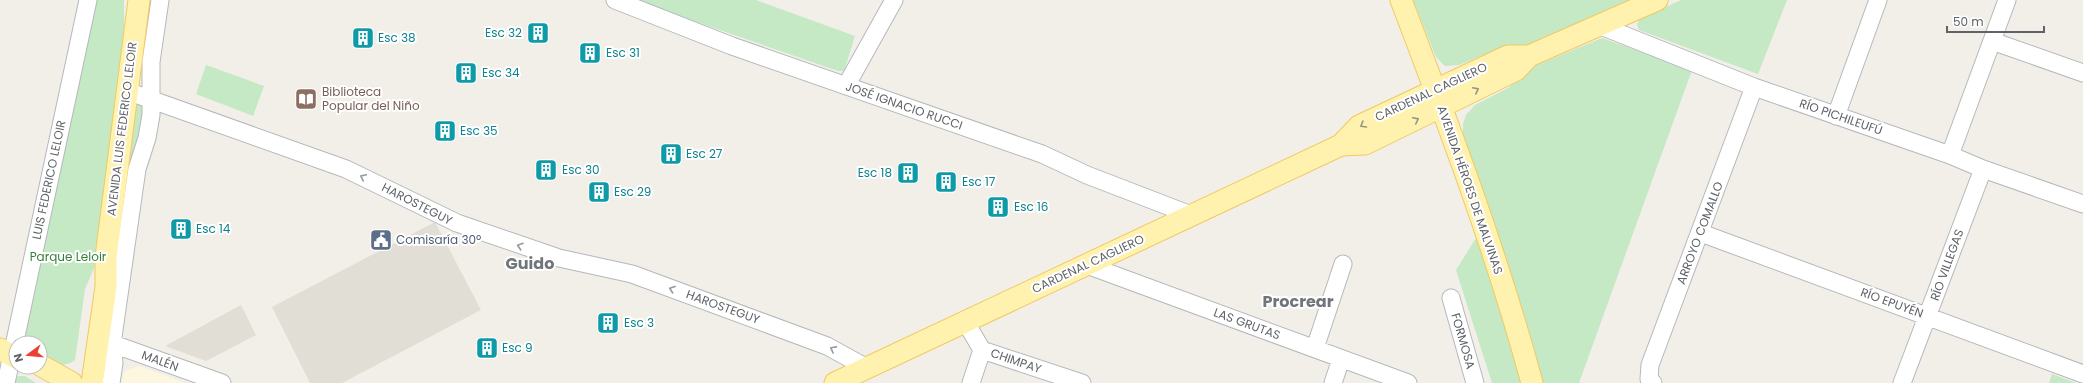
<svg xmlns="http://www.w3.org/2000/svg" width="2083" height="383" font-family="Poppins,sans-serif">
<rect width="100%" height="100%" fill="#f1efe8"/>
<!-- commercial -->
<path fill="#fef7e0" d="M139,366L184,383H122L124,372Z"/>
<!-- education -->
<path fill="#e1ded6" d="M435,222L481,310L342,383H310L272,307Z
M241,305L256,335L206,361L165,346Z"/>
<!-- green -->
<path fill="#c5e8c5" d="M96,0H124V51L94,268L85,289L75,360C63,369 53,363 40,358V343H22Z
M633,0H756L855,36L845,68L843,71H838Z
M1413,0H1629L1528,46L1481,56L1459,65L1445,66L1436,57Z
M1681,0H1787L1758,74L1639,30L1637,24L1640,19Z
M1602,38L1692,70L1579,383H1542L1463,138V124L1466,115L1475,105L1508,88L1532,67Z
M206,65L264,86L253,116L196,94Z
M138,102L145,106L108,332L134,104Z
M1478,235L1524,383H1492L1456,270Z
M2052,374L2076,383H2049Z
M18,376H25L36,383H14Z"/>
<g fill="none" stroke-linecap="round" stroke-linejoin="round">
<!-- minor casing -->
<g stroke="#b5b8bc" stroke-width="19">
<path id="minor" d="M615,0L732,46L1042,154L1087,175L1191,215
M1601,26L1754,87L1950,155L1983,169L2083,204
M1992,41L2083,73
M846,86L894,0
M127,91L346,169L457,223L559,258L632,274L827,346L867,368
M1836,116L1878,0
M1950,155L2007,0
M1701,233L2083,374
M1087,265L1408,383
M1451,298L1475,383
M965,321L982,350L1082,383
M102,340L222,383
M1315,348L1343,264
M6,383L88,0
M111,383L114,363L112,344L137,169L147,138L151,115V62L160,0
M971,383L982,350
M1333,383L1341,359
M1653,383L1649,379L1650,365L1754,87
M1902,383L1983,169"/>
</g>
<!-- major casing -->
<g stroke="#f2c960" stroke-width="23">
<path id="major" d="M1401,0C1449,126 1497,253 1532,383
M1341,145L1365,144L1516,70L1529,56
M0,349L16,358
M40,365L72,383
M92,383L106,287V257L139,0
M835,383L1341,145L1359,126L1508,56H1529L1657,0"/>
</g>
<!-- minor -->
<use href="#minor" stroke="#fff" stroke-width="17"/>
<!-- major -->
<use href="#major" stroke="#fff2af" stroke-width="21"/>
</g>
<!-- one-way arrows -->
<defs><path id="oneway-chevron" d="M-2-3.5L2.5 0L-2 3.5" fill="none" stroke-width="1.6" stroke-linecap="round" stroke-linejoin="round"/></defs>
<g stroke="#979581">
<use href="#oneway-chevron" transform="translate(1476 90) rotate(-27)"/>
<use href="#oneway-chevron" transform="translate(1416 120) rotate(-26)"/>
<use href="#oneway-chevron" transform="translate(1363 125) rotate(149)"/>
</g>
<g stroke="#979a9d">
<use href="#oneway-chevron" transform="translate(363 177) rotate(-155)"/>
<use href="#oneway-chevron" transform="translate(520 246) rotate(-162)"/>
<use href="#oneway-chevron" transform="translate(672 289) rotate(-160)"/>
<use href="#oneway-chevron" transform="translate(833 349) rotate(-152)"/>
</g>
<!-- icons -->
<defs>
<g id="building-square" transform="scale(1.15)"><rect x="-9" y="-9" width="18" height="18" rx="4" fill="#0f9aa8" stroke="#fff"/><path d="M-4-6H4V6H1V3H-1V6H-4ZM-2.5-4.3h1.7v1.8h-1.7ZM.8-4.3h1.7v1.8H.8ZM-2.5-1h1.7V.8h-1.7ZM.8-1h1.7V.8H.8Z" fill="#fff"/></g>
<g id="library-square" transform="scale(1.15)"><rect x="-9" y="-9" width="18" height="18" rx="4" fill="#8d6e63" stroke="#fff"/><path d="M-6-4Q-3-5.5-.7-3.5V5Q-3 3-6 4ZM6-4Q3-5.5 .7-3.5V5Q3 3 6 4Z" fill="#fff"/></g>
<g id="civic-square" transform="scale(1.15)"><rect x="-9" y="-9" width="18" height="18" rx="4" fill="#5c6f8a" stroke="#fff"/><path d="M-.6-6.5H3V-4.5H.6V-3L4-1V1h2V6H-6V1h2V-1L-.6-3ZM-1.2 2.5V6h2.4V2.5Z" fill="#fff"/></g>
</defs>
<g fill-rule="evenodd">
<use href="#building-square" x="538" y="33"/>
<use href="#building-square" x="363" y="38"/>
<use href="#building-square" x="590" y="53"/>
<use href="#building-square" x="466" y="73"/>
<use href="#library-square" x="306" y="99"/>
<use href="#building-square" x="445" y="131"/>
<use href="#building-square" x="671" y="154"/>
<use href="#building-square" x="546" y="170"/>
<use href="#building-square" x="908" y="173"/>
<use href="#building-square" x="946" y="182"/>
<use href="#building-square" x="599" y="192"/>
<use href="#building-square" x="998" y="207"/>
<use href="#building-square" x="181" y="229"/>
<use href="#civic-square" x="381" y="240"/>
<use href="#building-square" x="608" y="323"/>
<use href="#building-square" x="487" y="348"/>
</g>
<g text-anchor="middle" stroke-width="4" stroke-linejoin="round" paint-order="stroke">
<!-- culture labels -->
<g font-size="12" fill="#0d838f" stroke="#fff" text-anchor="start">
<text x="522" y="37" text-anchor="end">Esc 32</text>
<text x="378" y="42">Esc 38</text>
<text x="606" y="57">Esc 31</text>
<text x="482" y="77">Esc 34</text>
<text x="460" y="135">Esc 35</text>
<text x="686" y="158">Esc 27</text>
<text x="562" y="174">Esc 30</text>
<text x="892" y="177" text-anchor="end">Esc 18</text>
<text x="962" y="186">Esc 17</text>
<text x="614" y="196">Esc 29</text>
<text x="1014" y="211">Esc 16</text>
<text x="196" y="233">Esc 14</text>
<text x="624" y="327">Esc 3</text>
<text x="502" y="352">Esc 9</text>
</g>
<!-- education labels -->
<g font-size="12" fill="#785e54" stroke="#fff" text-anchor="start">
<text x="322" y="96">Biblioteca<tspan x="322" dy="14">Popular del Niño</tspan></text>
</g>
<!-- street labels -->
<g font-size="12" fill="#5f6368" stroke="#fff">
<text transform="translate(1431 92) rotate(-25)" y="4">CARDENAL CAGLIERO</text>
<text transform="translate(904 106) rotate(19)" y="4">JOSÉ IGNACIO RUCCI</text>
<text transform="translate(1841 117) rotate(19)" y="4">RÍO PICHILEUFÚ</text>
<text transform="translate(122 129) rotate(-83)" y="4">AVENIDA LUIS FEDERICO LELOIR</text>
<text transform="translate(49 180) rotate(-78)" y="4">LUIS FEDERICO LELOIR</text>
<text transform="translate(1470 190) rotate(71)" y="4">AVENIDA HÉROES DE MALVINAS</text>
<text transform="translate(417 204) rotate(27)" y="4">HAROSTEGUY</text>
<text transform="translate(1700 233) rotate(-69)" y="4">ARROYO COMALLO</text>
<text transform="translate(1088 264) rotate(-25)" y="4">CARDENAL CAGLIERO</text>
<text transform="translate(1947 265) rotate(-70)" y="4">RÍO VILLEGAS</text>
<text transform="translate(1892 303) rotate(20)" y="4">RÍO EPUYÉN</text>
<text transform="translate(723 307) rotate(20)" y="4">HAROSTEGUY</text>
<text transform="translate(1247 324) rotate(20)" y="4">LAS GRUTAS</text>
<text transform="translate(1463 341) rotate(74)" y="4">FORMOSA</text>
<text transform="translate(160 361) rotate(20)" y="4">MALÉN</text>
<text transform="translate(1016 361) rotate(19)" y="4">CHIMPAY</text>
</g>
<!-- service labels -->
<g font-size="12" fill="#4e5e75" stroke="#fff" text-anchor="start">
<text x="396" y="244">Comisaría 30º</text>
</g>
<!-- park labels -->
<g font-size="12" fill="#348238" stroke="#fff">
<text x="68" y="261">Parque Leloir</text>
</g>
<!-- district labels -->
<g font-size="16" font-weight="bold" fill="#70757a" stroke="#fff">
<text x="530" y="269">Guido</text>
<text x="1298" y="307">Procrear</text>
</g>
</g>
<!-- north arrow -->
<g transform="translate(28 355) rotate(254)"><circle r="19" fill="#ffffff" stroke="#bfc1c3"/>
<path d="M0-3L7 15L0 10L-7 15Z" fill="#ea4335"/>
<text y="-6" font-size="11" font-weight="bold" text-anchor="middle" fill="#5f6368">N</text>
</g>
<!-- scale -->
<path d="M1947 26v6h97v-6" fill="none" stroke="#5f6368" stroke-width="2"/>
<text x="1953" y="26" font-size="12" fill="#5f6368" stroke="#ffffff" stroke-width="3" paint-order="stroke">50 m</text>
</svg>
